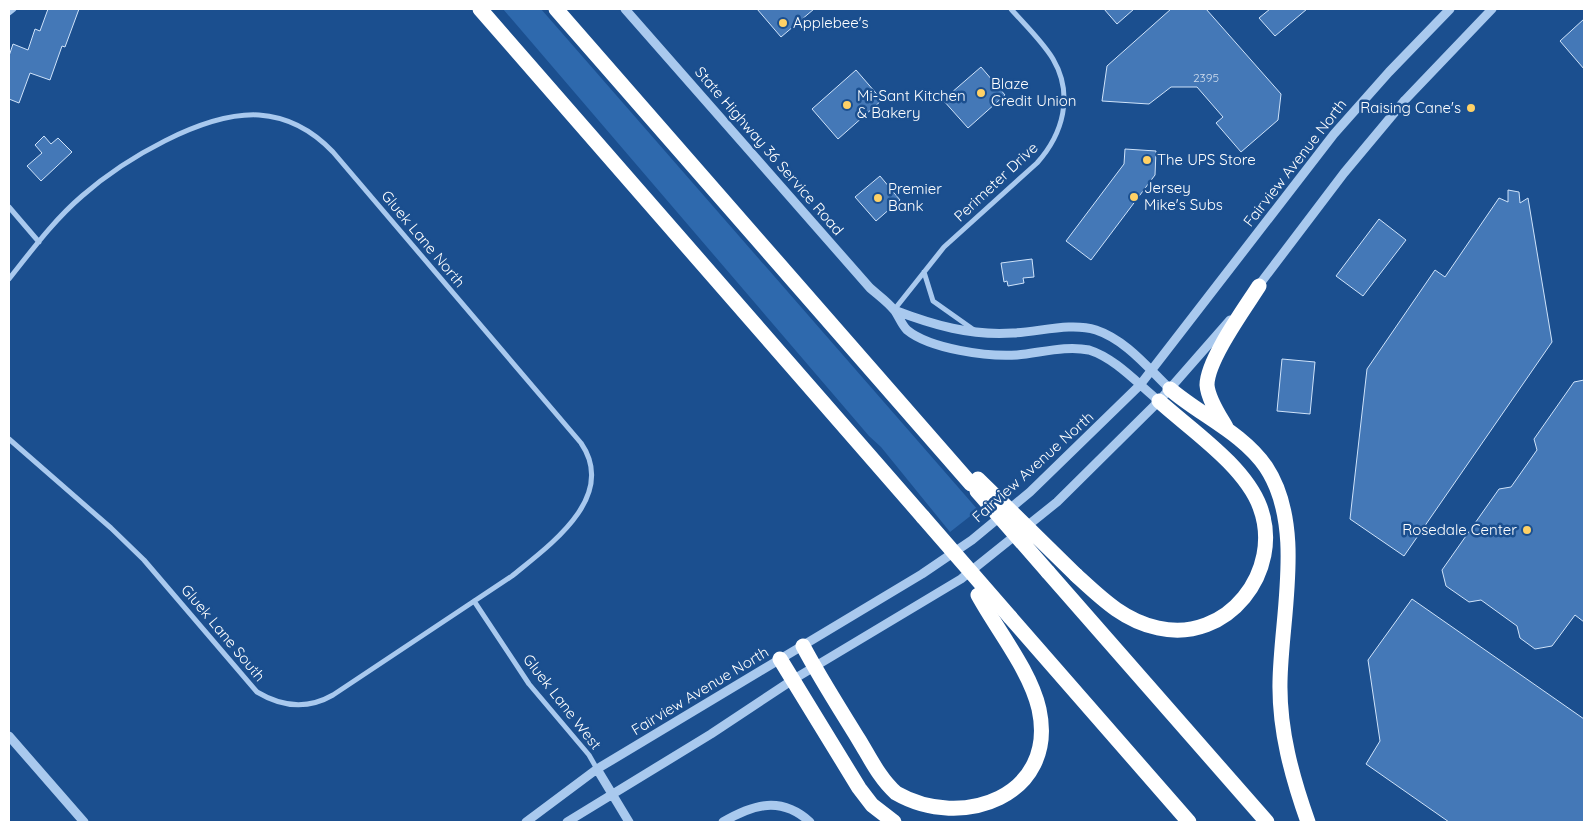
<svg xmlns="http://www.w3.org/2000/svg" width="1593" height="831" font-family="Quicksand,sans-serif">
<rect width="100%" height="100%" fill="#1b4f8f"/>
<!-- green -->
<path fill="#2e69ad" d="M503,9H541L978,510L950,532L881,447L869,436Z"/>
<!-- building -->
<path fill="#4478b7" stroke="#cfe3fa" d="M48,9H79L65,47L62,46L50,80L30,73L19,103L9,99V56L13,44L28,50L35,29L40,31Z
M757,9H814L781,37Z
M1104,9H1134L1117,24Z
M1171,9H1206L1281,94L1278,120L1241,152L1216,123L1223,117L1197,87H1171L1149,104L1102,101L1107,66Z
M1270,9H1307L1275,36L1259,18Z
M1584,19V69L1560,41Z
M981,67L1005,95L968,128L943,100Z
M856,70L882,100L838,139L812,109Z
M44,136L51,144L58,138L72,152L41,181L27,166L42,153L35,145Z
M1125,149L1156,151L1155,175L1091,260L1066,241L1124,164Z
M880,176L900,200L876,221L855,197Z
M1508,190L1519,192L1520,203L1528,198L1552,342L1404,556L1350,519L1367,369L1435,270L1445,277L1499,198L1508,202Z
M1379,219L1406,240L1363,296L1336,276Z
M1032,259L1034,277L1023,278L1024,283L1008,286L1007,281L1004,282L1001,263Z
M1282,359L1315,362L1310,414L1277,411Z
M1584,380V622L1575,615L1552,646L1535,649L1520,638L1517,626L1481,600L1469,602L1446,586L1442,570L1499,489L1511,487L1537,450L1534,439L1574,382Z
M1412,599L1584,719V822H1449L1366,764L1380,741L1368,660Z"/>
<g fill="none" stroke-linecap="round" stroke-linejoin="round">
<!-- minor -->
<path stroke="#a9c9ee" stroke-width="5" d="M9,13L14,9
M9,207L39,242
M924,272L933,301L974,330
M9,279C32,250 54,220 82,196C123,160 203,112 259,115C288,117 313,131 333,152L581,443C618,497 550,545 512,576L333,695C307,710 282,707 257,692L144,560L111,528L9,439
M894,310L944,247L1037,163C1063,134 1074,95 1053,59C1042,41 1025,25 1011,9
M474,601L529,684L589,755L597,769"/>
<!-- tertiary -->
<path stroke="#a9c9ee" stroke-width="9" d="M625,9L870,288C878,295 888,302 895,311C899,317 902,325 907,330C930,349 988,357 1017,355C1040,353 1066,345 1089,350C1115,358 1138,384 1159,401
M1256,289L1344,173L1405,100L1492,9
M894,310C933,325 971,336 1013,333C1039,332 1071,322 1096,330C1126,340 1148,368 1170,389
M9,736L84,822
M597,769L629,822
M526,822L597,769L922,574L972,540L1030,492L1140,385L1334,134L1389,72L1450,9
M567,822L711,734L794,679L961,579L1057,502L1159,401L1230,320
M723,822C754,804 781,796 810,822"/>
<!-- motorway -->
<path stroke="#fff" stroke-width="15" d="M480,9L923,517
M556,9L971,484
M1170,389C1200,415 1243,433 1266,467C1305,526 1281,615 1280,682C1279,730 1292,777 1308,822
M1226,427C1219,415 1208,399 1207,385C1207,360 1245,308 1259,286
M1048,572L1267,822
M1076,575C1101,598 1124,621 1158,628C1227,644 1284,571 1260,507C1245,466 1191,430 1159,401
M1010,617L1189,822
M803,646C820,678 840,709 859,740C870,758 880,779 896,793C962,831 1058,796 1039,709C1030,670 997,630 978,595
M780,659L859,788L872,805L894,822"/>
<!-- motorway-bridge -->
<path stroke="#fff" stroke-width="15" d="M978,479L1076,575
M977,491L1048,572
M923,517L1010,617"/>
</g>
<!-- markers -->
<g fill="#ffd166" stroke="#1b4f8f" stroke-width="2">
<circle cx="783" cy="23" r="5"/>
<circle cx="981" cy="93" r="5"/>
<circle cx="847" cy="105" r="5"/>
<circle cx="1471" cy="108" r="5"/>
<circle cx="1147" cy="160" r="5"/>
<circle cx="1134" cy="197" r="5"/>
<circle cx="878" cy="198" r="5"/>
<circle cx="1527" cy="530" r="5"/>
</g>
<g text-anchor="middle" stroke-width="5" stroke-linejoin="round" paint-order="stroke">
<!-- number labels -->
<g font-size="12" fill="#d0dded">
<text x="1206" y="82">2395</text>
</g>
<!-- poi labels -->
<g font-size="15" fill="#fff" stroke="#1b4f8f" text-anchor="start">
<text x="793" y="28">Applebee's</text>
<text x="991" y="89">Blaze<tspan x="991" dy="17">Credit Union</tspan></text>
<text x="857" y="101">Mi-Sant Kitchen<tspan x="857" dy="17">&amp; Bakery</tspan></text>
<text x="1461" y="113" text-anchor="end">Raising Cane's</text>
<text x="1157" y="165">The UPS Store</text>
<text x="1144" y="193">Jersey<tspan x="1144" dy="17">Mike's Subs</tspan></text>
<text x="888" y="194">Premier<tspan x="888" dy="17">Bank</tspan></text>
<text x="1517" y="535" text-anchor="end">Rosedale Center</text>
</g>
<!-- street labels -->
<g font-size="15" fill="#fff" stroke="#1b4f8f">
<text transform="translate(769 151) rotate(49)" y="5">State Highway 36 Service Road</text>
<text transform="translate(1295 163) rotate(-52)" y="5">Fairview Avenue North</text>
<text transform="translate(996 182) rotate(-43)" y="5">Perimeter Drive</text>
<text transform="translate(423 239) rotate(50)" y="5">Gluek Lane North</text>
<text transform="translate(1033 467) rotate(-42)" y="5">Fairview Avenue North</text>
<text transform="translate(223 633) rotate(50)" y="5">Gluek Lane South</text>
<text transform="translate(700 691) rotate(-31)" y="5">Fairview Avenue North</text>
<text transform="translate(562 702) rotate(52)" y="5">Gluek Lane West</text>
</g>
</g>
<!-- border -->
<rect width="1593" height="831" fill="none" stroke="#ffffff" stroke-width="20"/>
</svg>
